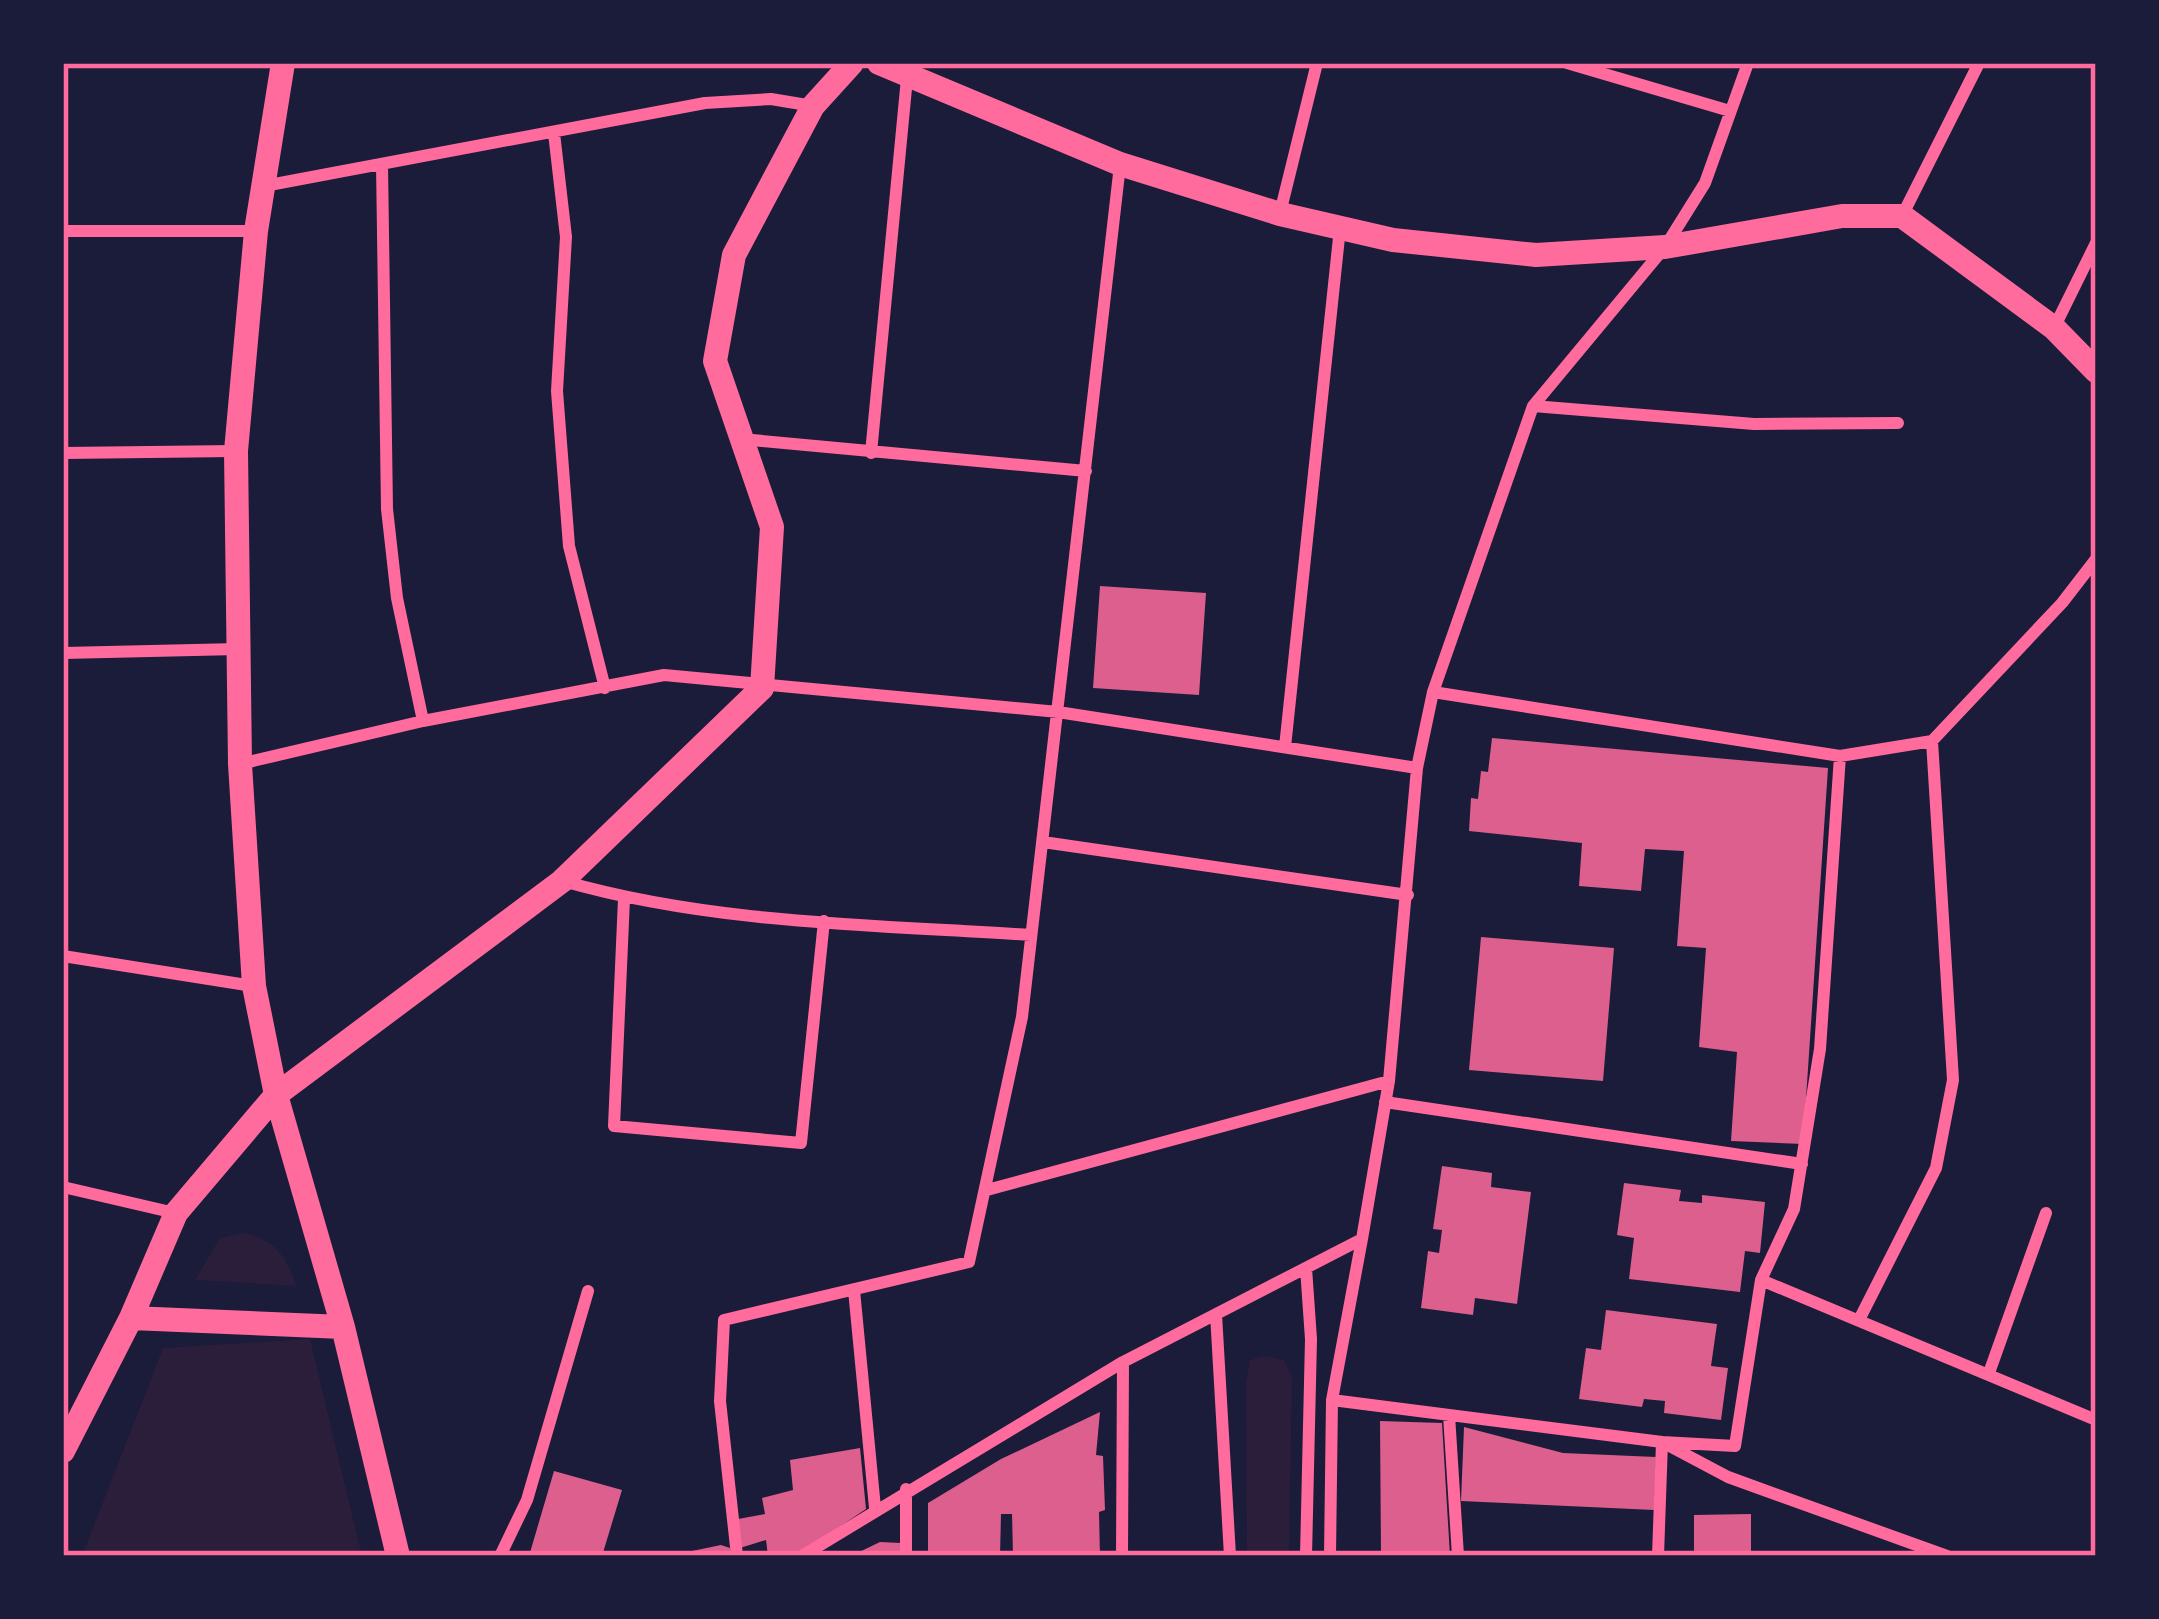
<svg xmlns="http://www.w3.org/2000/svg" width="2159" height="1619" font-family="Barlow,sans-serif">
<rect width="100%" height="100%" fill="#1b1b3a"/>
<!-- green -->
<path fill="#2a1e3b" d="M245,1233C275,1241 287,1256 296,1286L195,1280L220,1238Z
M310,1339L362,1556H82L163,1348Z
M1266,1356L1284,1360L1292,1376L1289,1556H1247L1246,1383L1250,1360Z"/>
<!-- building -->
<path fill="#dd5f8e" d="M1100,586L1206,593L1199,695L1093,688Z
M1492,738L1828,768L1803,1144L1731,1141L1737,1052L1699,1047L1706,948L1677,946L1684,851L1645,849L1641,891L1579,886L1582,843L1469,831L1471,798L1478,799L1481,771L1488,772Z
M1481,937L1614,948L1603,1081L1469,1070Z
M1442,1166L1492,1173L1491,1187L1531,1192L1517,1304L1475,1298L1473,1315L1421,1308L1428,1251L1439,1253L1442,1230L1433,1229Z
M1624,1183L1681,1190L1679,1201L1702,1203V1195L1765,1202L1760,1253L1745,1251L1740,1292L1629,1279L1634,1238L1617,1235Z
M1606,1310L1717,1324L1711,1366L1728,1368L1721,1420L1664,1413L1665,1401L1644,1399L1642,1407L1579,1399L1586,1348L1601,1350Z
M1100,1412L1096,1455L1103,1456L1105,1510L1099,1512L1100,1556H1013L1012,1514H1001L1000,1556H928V1503L1001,1459Z
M1380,1421L1442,1423L1450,1556L1381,1554Z
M1464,1427L1563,1453L1656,1457L1654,1510L1461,1501Z
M860,1448L866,1509L796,1556H768L766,1540L740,1548L738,1519L765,1514L762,1498L793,1490L790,1460Z
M554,1471L622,1490L602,1556H529Z
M1751,1514V1556H1694V1515Z
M880,1542L901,1543V1556H851Z
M721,1545L730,1548L731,1556H668Z"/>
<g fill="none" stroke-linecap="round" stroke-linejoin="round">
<!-- minor -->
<path stroke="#ff6b9d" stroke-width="12" d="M1567,63L1730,111
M554,133L566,237L557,391L569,546L605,688
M382,164L387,509L397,598L423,721
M264,186L705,103L771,99L813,106
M1280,213L1317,63
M1902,216L1979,63
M63,231H256
M2054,328L2096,243
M1533,406L1754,424L1898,423
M741,439L1086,471
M63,453L235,451
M871,453L907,78
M63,653L238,649
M1433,692L1840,756L1932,741L2062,603L2096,559
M1285,747L1340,228
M240,764L423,721L664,675L1058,712L1417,768
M1043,842L1408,895
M563,881C712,924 877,925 1031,935
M624,899L614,1126L801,1143L824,921
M63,956L253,986
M1385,1102L1802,1164
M63,1187L175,1213
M987,1190L1389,1081
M1761,1280L2096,1420
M854,1290L875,1508
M1216,1314L1230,1556
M1859,1320L1936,1168L1953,1080L1932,741
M1989,1373L2046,1213
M1332,1400L1662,1442L1728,1477L1947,1556
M1449,1415L1458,1556
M906,1489V1556
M500,1556L527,1500L588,1291
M737,1556L720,1401L724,1320L969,1262L1022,1017L1120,165
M802,1556L1123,1362L1362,1239L1389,1081L1417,768L1433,692L1533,406L1665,247L1705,183L1748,63
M1122,1556L1123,1362
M1306,1556L1311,1339L1306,1268
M1330,1556L1332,1400L1362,1239
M1658,1556L1662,1442L1735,1446L1761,1280L1794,1209L1820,1049L1840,756"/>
<!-- secondary -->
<path stroke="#ff6b9d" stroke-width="24" d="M283,63L256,231L236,451L240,764L254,986L276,1095L343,1327L398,1556
M879,63L1120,164L1280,214L1393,240L1536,255L1665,247L1842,216H1902L2054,328L2096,371
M131,1318L343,1327
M63,1451L131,1318L176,1213L276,1095L562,881L762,688L772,527L715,361L734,255L813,106L852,63"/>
</g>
<!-- border -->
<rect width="2159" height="1619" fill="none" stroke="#1b1b3a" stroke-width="132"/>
<rect x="66" y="66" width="2027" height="1487" fill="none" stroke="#ff6b9d" stroke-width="4.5"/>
</svg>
